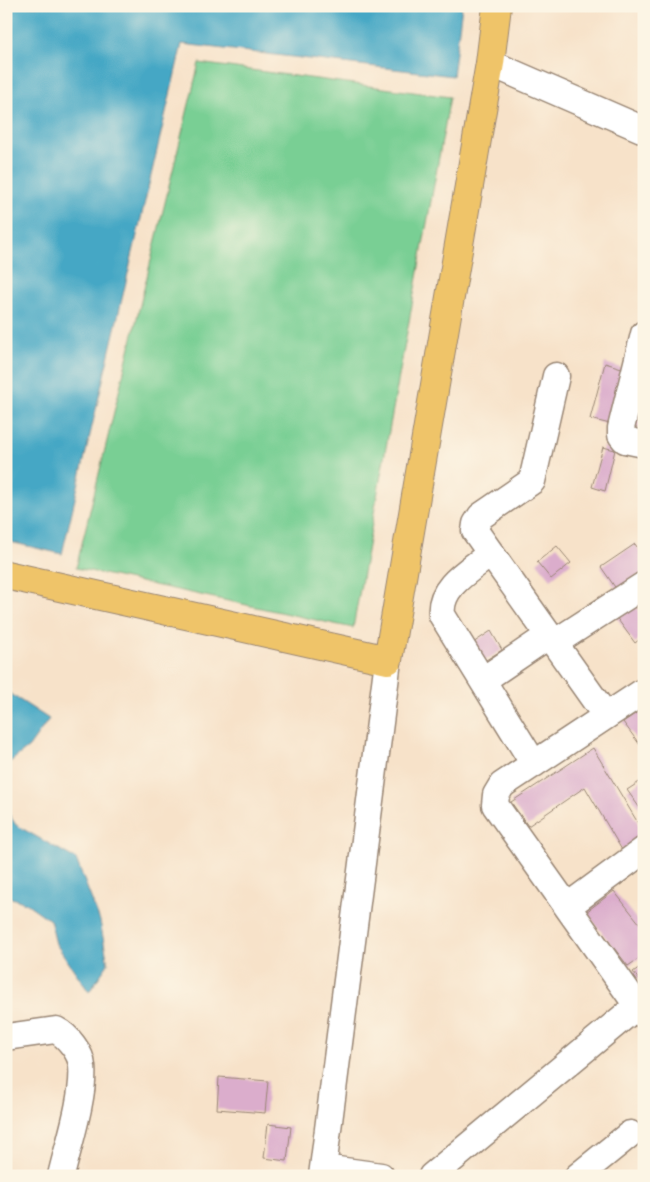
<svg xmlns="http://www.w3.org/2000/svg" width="650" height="1182" font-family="'Comic Neue',sans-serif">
<rect width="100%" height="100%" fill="#fcf5e5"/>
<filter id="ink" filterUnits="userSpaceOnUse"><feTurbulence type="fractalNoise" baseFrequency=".02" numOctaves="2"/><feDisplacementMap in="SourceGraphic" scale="10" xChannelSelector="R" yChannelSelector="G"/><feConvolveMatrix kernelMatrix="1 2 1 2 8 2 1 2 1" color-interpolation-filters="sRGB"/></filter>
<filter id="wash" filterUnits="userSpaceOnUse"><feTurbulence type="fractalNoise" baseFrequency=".0096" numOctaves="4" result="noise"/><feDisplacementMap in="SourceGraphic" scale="20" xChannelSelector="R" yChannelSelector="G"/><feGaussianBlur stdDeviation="1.12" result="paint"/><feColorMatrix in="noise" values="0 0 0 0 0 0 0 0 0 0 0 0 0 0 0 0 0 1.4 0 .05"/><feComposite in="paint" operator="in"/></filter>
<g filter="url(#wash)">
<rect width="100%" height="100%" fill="#f7e2c9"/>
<!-- green -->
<path fill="#79cf94" stroke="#5a7c59" d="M199,63L450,97L353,628L76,568Z"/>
<!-- water -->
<path fill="#45a7c5" stroke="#406872" d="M6,6H462L453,76L182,44L62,554L6,541Z
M6,691L49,719L29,747L6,765Z
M6,810L16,825L76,859L100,921L108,964L89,992L56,944L50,920L26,903L6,896Z"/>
<g id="blocks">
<!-- building -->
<path fill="#dbadcc" d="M605,363L625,369L610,424L590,419Z
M637,398L644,400V430L630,427Z
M603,447L615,450L605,491L592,487Z
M635,544L644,557V572L617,590L601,567Z
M557,546L571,563L551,579L537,562Z
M631,600L644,618V636L635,643L613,613Z
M491,631L502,650L478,665L467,647Z
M644,708V749H643L623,722Z
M593,748L644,833V837L622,850L585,787L528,826L511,802Z
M644,779V814L627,790Z
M614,891L644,929V955L628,966L586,912Z
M644,964V986L633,972Z
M219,1077L268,1081L265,1113L217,1109Z
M268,1124L291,1127L287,1161L264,1158Z"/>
</g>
</g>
<g filter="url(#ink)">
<use href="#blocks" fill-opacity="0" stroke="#998674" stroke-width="1"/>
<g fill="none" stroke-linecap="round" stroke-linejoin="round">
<!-- minor casing -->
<g stroke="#998674" stroke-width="29">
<path id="minor" d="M490,63L644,130
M644,334L621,428V435L625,440L644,444
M556,376L532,481L481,516L476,524L475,531L606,716
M490,554C470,570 438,587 442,615L534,764
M554,643L644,585
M483,680L548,636
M644,691L502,785L496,795L495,805L644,1015
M568,906L644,850
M6,1037L56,1030C68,1036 81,1053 82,1066C85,1095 68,1146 61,1176
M323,1168L381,1176
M322,1176L388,660
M432,1176L637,1006
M578,1176L630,1134"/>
</g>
<!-- major casing -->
<g stroke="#998674" stroke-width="30">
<path id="major" d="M6,575L388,660L490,63L497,6"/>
</g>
<!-- minor -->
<use href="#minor" stroke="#fff" stroke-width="26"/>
<!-- major -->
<use href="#major" stroke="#efc469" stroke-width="28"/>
</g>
</g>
<!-- margin -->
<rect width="650" height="1182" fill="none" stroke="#fcf5e5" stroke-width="25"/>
</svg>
